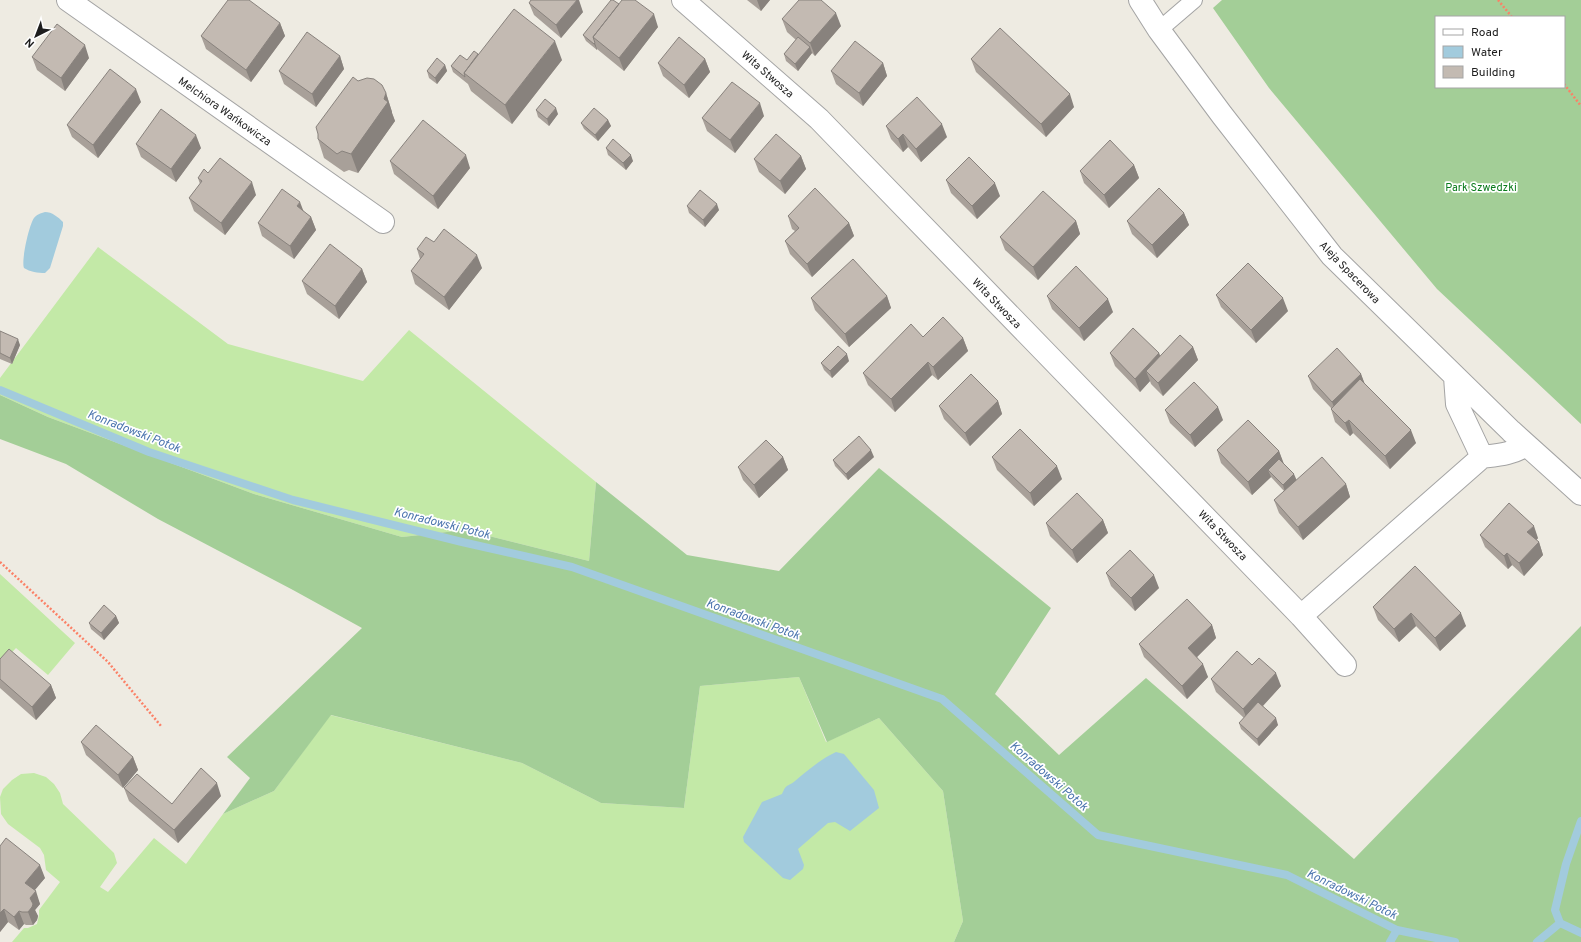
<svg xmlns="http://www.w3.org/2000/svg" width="1581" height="942" font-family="Overpass,sans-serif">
<rect width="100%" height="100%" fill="#eeebe2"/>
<!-- grass -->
<path fill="#c3e9a7" d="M98,247L228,344L363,381L409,330L596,482L589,561L465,530L402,537L254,494L48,417L0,395V378Z
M0,574L75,643L48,675L16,648L0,665Z
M799,677L826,742L879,718L943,791L963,921L954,942H12L24,928H28L37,924L39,915V910L60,882L46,870L44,855L40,848L8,824L1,814L0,797L3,789L12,780L21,774L34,773L46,777L54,784L60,793L63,804L114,853L117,863L100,887L108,892L154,838L186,864L223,814L274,791L330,715L522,763L601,803L684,808L700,686Z"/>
<!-- forest -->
<path fill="#a3ce97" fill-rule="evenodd" d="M1222,0H1581V424L1437,289L1269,88L1213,8ZM1436,17H1564V87H1436Z
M0,395L48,417L254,494L402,537L465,530L589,561L596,482L687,555L779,571L879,468L1051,608L995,694L1059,755L1146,678L1354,859L1581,626V942H954L963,921L943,791L879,718L827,742L799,677L700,686L684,808L601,803L522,763L331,715L274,791L223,814L250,778L227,757L362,628L293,590L158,519L66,464L0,439Z"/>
<!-- water -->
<path fill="#a2cbdd" d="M45,212C52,212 58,217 63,222V226L50,268L45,273C38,273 30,272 24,268C21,261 29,225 34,218C36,215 41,213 45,212Z
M836,752L844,754L874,790L879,808L850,831L835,822L828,823L798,849L804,865L803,869L790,880L783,878L744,842L743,837L762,802L782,794C783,792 784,789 785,788C787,785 792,784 795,781C807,771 822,758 836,752Z"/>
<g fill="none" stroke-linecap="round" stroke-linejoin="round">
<!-- stream -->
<path stroke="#a2cbdd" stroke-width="8" d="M0,390L149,452L293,500L462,542L572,567L942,699L1098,835L1287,875L1397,930L1455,942
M1560,923L1555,910L1566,864L1581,821
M1390,942L1397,930
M1537,942L1560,923L1581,933"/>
<!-- lane casing -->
<g stroke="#a4a4a4" stroke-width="18">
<path id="lane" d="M1159,30L1194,0"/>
</g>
<!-- street casing -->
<g stroke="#a4a4a4" stroke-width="24">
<path id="street" d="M68,0L383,222
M683,0L819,119L1301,616L1345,665
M1140,0L1159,30L1222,115L1332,256L1511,431L1581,494
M1482,457C1498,455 1513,454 1526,445
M1301,616L1482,457L1457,404L1455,377"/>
</g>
<!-- path -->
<path stroke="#fb8167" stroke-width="2.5" stroke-dasharray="2 2" stroke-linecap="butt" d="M1498,0L1512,17
M1564,84L1581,106
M0,562L108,662L161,726"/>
<!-- lane -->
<use href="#lane" stroke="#fff" stroke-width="16"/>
<!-- street -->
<use href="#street" stroke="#fff" stroke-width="22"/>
</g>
<!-- wall -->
<path fill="#a8a099" d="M747,0H770L761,11Z
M529,3L583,12L561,38L534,15Z
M619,4L658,27L624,71L597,49V50L586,41L583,35Z
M782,19L841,26L815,56L812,53L798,71L786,61L784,54L796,40L787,32Z
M280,23L285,36L251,82L206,49L201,36Z
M478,54L562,60L512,124L471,91L468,84L453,72L451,66L467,60Z
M340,56L344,69L316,107L284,84L279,71Z
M32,57L89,58L65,91L37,70Z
M705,59L710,72L689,98L663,76L658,63Z
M971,59L1074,107L1046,137L976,72Z
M883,63L887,76L863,106L836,84L831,71Z
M445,65L447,71L437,84L429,78L427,71Z
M358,81L386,93L392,112V113L395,121L358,173L349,170L344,172L324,158L318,139Z
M141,102L98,158L72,137L67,125Z
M536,110L558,114L549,126L538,117Z
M764,116L735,153L707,131L702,118Z
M608,120L611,126L598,141L584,129L581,123Z
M886,126L947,137L921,162L908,147L903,152L891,139Z
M136,144L201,148L176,182L141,157Z
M606,148L633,161L626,170L608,155Z
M801,156L806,169L785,194L759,172L754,159Z
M390,161L470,168L438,209L394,174Z
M1134,165L1139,178L1109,208L1084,183L1080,171Z
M198,178L256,195L225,235L194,211L189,198L200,184Z
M946,180L1000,196L977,219L951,193Z
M687,206L719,210L705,227L689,213Z
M303,211L311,217L316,230L294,259L262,236L258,223Z
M1184,213L1189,225L1157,258L1132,234L1127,221Z
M788,216L849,223L854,236L812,277L790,254L785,241L795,231L792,229Z
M1076,221L1080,234L1038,280L1005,250L1000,237Z
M417,249L482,268L449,310L415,284L411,271L420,259Z
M362,269L367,282L339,319L307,294L302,281Z
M1216,295L1288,311L1256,343L1221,307Z
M887,296L891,308L849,347L815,310L811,298Z
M1047,296L1113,312L1084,341L1052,309Z
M0,331L20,345L12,364L0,359Z
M923,337L963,338L968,351L938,380L932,375L895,412L868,385L863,373Z
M1193,347L1198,360L1163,396L1151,384L1150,381L1140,392L1115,366L1110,353H1159L1160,356Z
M849,361L832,378L824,370L821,363Z
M1361,374L1364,383L1416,443L1390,469L1353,433L1350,436L1335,422L1331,409V408L1313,389L1308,376Z
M998,401L1002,414L970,446L944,419L939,406Z
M1165,410L1223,420L1195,447L1170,423Z
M1217,450L1279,451L1283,463L1296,480L1346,484L1350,497L1303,540L1279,513L1274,500L1284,491L1271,477L1252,495L1221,463Z
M783,457L788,470L759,498L743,480L738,467Z
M874,457L848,480L835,466L833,460Z
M992,457L1062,479L1034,506L997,470Z
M1103,520L1108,533L1077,563L1050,536L1046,523Z
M1480,535L1538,538L1536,541L1539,542L1543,555L1524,576L1512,565L1508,569L1485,547Z
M1415,566L1466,626L1440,651L1416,626L1399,642L1378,620L1373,607Z
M1106,573L1159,588L1135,611L1111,586Z
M116,616L119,623L104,640L91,629L89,623Z
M1212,625L1216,638L1197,657L1208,677L1187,699L1144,657L1139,644Z
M0,659L51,685L56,698L36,720L0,688Z
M1252,665L1281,686L1263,706L1278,725L1259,746L1241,729L1239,723L1244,718L1216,692L1211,679Z
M81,742L133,757L138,770L123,788L86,755Z
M124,788L172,804L221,796L178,843L129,801Z
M0,846L45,878L34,890L40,904L35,910L38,916L37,920L33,925H26L24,924L19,930L8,922L0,932Z"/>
<!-- shaded-wall -->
<path fill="#88827d" d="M577,0H579L583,12L561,38L556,25Z
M757,0H770L761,11Z
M836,13L841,26L815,56L810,43Z
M654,14L658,27L624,71L619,58Z
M280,23L285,36L251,82L246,70Z
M555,41L562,60L512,124L505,105Z
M595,43L597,49V50L594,44Z
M85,45L89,58L65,91L61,78Z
M810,47L812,53L798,71L795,64Z
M340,56L344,69L316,107L312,94Z
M705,59L710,72L689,98L684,85Z
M883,63L887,76L863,106L859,93Z
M445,65L447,71L437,84L435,78Z
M136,89L141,102L98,158L93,145Z
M386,93L392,112V113L395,121L358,173L351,154L384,99Z
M1070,94L1074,107L1046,137L1041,124Z
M760,103L764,116L735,153L730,140Z
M556,108L558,114L549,126L547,119Z
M608,120L611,126L598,141L595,135Z
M942,124L947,137L921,162L916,149Z
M903,134L908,147L903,152L898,139Z
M196,135L201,148L176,182L171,169Z
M466,155L470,168L438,209L433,196Z
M631,155L633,161L626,170L623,163Z
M801,156L806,169L785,194L780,181Z
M1134,165L1139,178L1109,208L1104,195Z
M252,182L256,195L225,235L221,223Z
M995,183L1000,196L977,219L972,206Z
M300,202L305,215L297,206Z
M717,204L719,210L705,227L703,220Z
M1184,213L1189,225L1157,258L1152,245Z
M311,217L316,230L294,259L290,246Z
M1076,221L1080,234L1038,280L1033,267Z
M849,223L854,236L812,277L807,264Z
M477,255L482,268L449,310L444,297Z
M362,269L367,282L339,319L335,306Z
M887,296L891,308L849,347L845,334Z
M1283,298L1288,311L1256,343L1251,330Z
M1108,299L1113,312L1084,341L1079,328Z
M963,338L968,351L938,380L933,367Z
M18,339L20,345L12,364L10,358Z
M1193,347L1198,360L1163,396L1158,383Z
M1159,353L1164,366L1146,371L1150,381L1140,392L1135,379Z
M847,354L849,361L832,378L830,371Z
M928,362L932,375L895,412L891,399Z
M1361,374L1366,387L1337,414L1332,402Z
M998,401L1002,414L970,446L965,433Z
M1218,407L1223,420L1195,447L1190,435Z
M1349,420L1353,433L1350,436L1345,423Z
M1411,430L1416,443L1390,469L1385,456Z
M871,450L874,457L848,480L846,474Z
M1279,451L1284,464L1268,470L1271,477L1252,495L1248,482Z
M783,457L788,470L759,498L754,485Z
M1057,466L1062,479L1034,506L1030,493Z
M1294,474L1297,481L1285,492L1283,485Z
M1346,484L1350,497L1303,540L1298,527Z
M1103,520L1108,533L1077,563L1072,550Z
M1534,526L1538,538L1532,545L1527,532Z
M1539,542L1543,555L1524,576L1519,563Z
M1507,553L1512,565L1508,569L1504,556Z
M1154,575L1159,588L1135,611L1131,598Z
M1411,613L1416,626L1399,642L1394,629Z
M1461,613L1466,626L1440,651L1435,638Z
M116,616L119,623L104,640L101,633Z
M1212,625L1216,638L1193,661L1188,648Z
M1203,664L1208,677L1187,699L1182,686Z
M1276,673L1281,686L1248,722L1243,709Z
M51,685L56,698L36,720L32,707Z
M1276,718L1278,725L1259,746L1257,739Z
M133,757L138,770L123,788L118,775Z
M217,783L221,796L178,843L174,830Z
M40,865L45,878L30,896L25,883Z
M36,891L40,904L35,910L38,916L37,920L33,925L28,912L30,898Z
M4,909L8,922L0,932V913Z
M19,911L24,924L19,930L14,917Z"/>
<!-- building -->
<path fill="#c3bab2" stroke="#88827d" d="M228,0H249L280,23L246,70L201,36Z
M531,0H577L556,25L529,3Z
M611,0H613L619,4L593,37L595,43L594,44L583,35Z
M622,0H635L654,14L619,58L593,37Z
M799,0H821L836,13L810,43L782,19Z
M514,9L555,41L505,105L464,73Z
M57,24L85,45L61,78L32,57Z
M1000,28L1070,94L1041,124L971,59Z
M307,32L340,56L312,94L279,71Z
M679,37L705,59L684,85L658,63Z
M798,37L810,47L795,64L784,54Z
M855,41L883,63L859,93L831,71Z
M474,51L478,54L464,73L465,77L451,66L460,55L467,60Z
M437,58L445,65L435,78L427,71Z
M110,69L136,89L93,145L67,125Z
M353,77L358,81L367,78L374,79L382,85L386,93L384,99L388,102L351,154L342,151L337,154L318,139V134L316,127Z
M732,82L760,103L730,140L702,118Z
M917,97L942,124L916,149L903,134L898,139L886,126Z
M545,99L556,108L547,119L536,110Z
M594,108L608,120L595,135L581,123Z
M161,109L196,135L171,169L136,144Z
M423,120L466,155L433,196L390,161Z
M776,134L801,156L780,181L754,159Z
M613,139L631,155L623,163L606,148Z
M1110,140L1134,165L1104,195L1080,171Z
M969,157L995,183L972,206L946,180Z
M220,158L252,182L221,223L189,198L202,181L198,178L204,169L208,173Z
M815,188L849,223L807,264L785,241L799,228L788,216Z
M1159,188L1184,213L1152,245L1127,221Z
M282,189L300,202L297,206L311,217L290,246L258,223Z
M700,190L717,204L703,220L687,206Z
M1043,191L1076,221L1033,267L1000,237Z
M444,229L477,255L444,297L411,271L424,254L417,249L426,237L434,242Z
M330,244L362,269L335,306L302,281Z
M853,259L887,296L845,334L811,298Z
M1248,263L1283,298L1251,330L1216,295Z
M1076,266L1108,299L1079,328L1047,296Z
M943,317L963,338L933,367L928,362L891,399L863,373L911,324L923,337Z
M1133,328L1159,353L1135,379L1110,353Z
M0,331L18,339L10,358L0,353Z
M1180,335L1193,347L1158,383L1146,371Z
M838,346L847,354L830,371L821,363Z
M1337,348L1361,374L1332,402L1308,376Z
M971,374L998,401L965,433L939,406Z
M1360,379L1411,430L1385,456L1349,420L1345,423L1331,409Z
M1194,382L1218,407L1190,435L1165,410Z
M1248,420L1279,451L1248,482L1217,450Z
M1020,429L1057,466L1030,493L992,457Z
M859,436L871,450L846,474L833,460Z
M766,440L783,457L754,485L738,467Z
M1322,457L1346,484L1298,527L1274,500Z
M1279,459L1294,474L1283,485L1268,470Z
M1077,493L1103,520L1072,550L1046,523Z
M1509,503L1534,526L1527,532L1539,542L1519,563L1507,553L1504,556L1480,535Z
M1130,550L1154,575L1131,598L1106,573Z
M1415,566L1461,613L1435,638L1411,613L1394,629L1373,607Z
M1187,599L1212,625L1188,648L1203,664L1182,686L1139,644Z
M104,605L116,616L101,633L89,623Z
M9,649L51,685L32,707L0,679V659Z
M1237,651L1252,665L1259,658L1276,673L1243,709L1211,679Z
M1258,702L1276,718L1257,739L1239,723Z
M96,725L133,757L118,775L81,742Z
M201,768L217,783L174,830L124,788L137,774L172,804Z
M6,838L40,865L25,883L36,891L30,898L33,904L32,907L28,912H22L19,911L14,917L4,909L0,913V846Z"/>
<g text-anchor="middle" stroke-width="3.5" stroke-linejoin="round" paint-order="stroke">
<!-- street labels -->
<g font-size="11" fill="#1d1d1d" stroke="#fff">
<text transform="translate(768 74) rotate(41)" y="4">Wita Stwosza</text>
<text transform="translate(225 111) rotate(35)" y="4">Melchiora Wańkowicza</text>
<text transform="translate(1350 272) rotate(46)" y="4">Aleja Spacerowa</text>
<text transform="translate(997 303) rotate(46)" y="4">Wita Stwosza</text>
<text transform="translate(1223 535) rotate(46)" y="4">Wita Stwosza</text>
</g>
<!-- park labels -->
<g font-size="11" fill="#0a7b1c" stroke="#fff">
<text x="1481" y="191">Park Szwedzki</text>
</g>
<!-- water labels -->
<g font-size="12" font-style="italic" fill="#4973ad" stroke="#fff">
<text transform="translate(134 431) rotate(21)" y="4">Konradowski Potok</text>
<text transform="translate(442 523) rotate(14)" y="4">Konradowski Potok</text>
<text transform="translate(753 619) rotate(20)" y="4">Konradowski Potok</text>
<text transform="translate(1049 776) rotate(41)" y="4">Konradowski Potok</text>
<text transform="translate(1352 894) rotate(26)" y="4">Konradowski Potok</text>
</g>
</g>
<!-- legend -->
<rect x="1435" y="16" width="130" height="72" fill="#ffffff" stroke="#a5a5a5"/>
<rect x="1443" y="29" width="20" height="6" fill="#ffffff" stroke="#a5a5a5"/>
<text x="1471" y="36" font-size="12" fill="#1d1d1d">Road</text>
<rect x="1443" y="46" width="20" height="12" fill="#a2cbdd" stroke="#a5a5a5"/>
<text x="1471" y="56" font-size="12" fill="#1d1d1d">Water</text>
<rect x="1443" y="66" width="20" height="12" fill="#c3bab2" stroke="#a5a5a5"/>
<text x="1471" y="76" font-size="12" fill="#1d1d1d">Building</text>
<!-- north arrow -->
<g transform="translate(36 36) rotate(222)" stroke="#ffffff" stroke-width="3" paint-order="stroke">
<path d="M0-3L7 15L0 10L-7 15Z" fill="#1d1d1d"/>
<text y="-6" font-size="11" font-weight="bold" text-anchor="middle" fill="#1d1d1d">N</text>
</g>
</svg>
